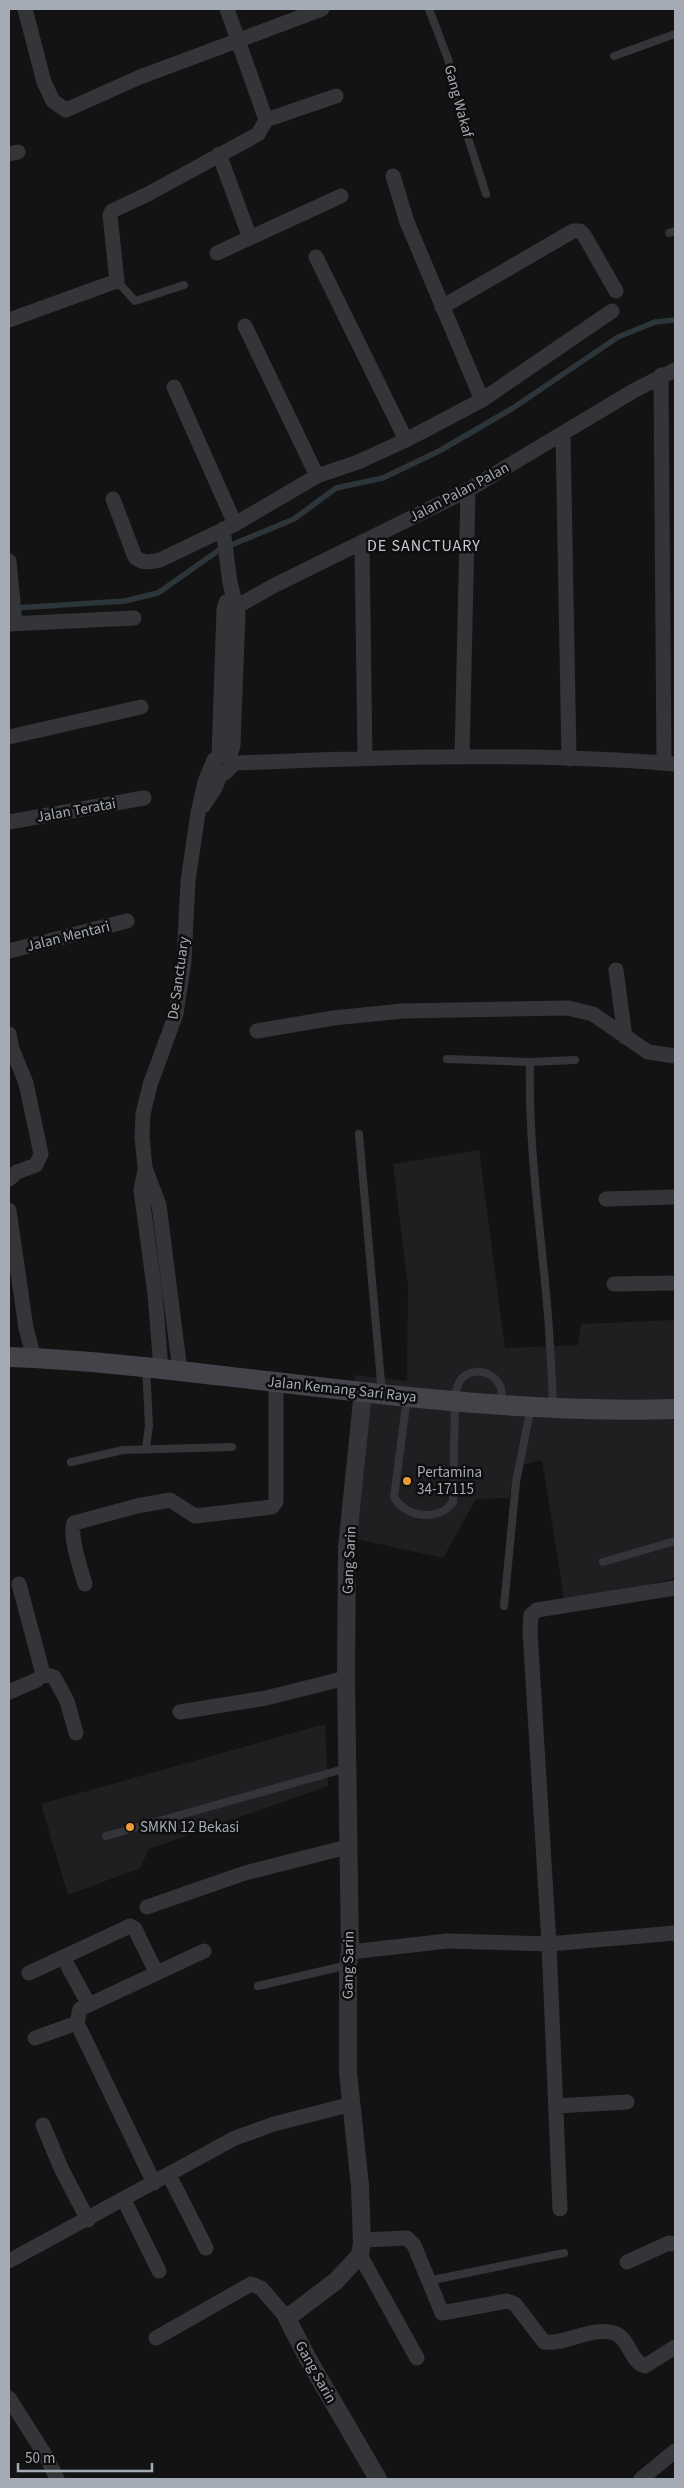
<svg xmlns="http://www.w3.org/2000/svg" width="684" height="2488" font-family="'Source Sans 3',sans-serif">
<rect width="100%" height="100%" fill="#131314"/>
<!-- built -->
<path fill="#1f1f21" d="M479,1150L505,1348L578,1345L581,1324L675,1320V1578L565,1604L542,1460L515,1467L509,1498L476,1499L443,1558L342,1536L355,1375L407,1381L408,1287L393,1164Z
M325,1724L328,1786L149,1849L140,1868L68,1895L41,1804Z"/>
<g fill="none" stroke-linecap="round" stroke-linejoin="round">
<!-- stream -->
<path stroke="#2b353a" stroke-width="5.5" d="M15,608L125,601L158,593L219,550L294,519L336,488L383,478L441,450L513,408L618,337L655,322L675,320"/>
<!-- service -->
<path stroke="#343539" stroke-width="8" d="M429,9L448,59L462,119L486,194
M614,56L675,34
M669,233L675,231
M117,281L135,301L184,285
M447,1059L530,1062L575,1060
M530,1062C528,1147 541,1231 548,1315C550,1345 552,1376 553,1406
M359,1134L382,1393
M407,1398L394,1497C406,1518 439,1522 453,1502L455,1400C456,1393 456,1386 460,1381C471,1365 495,1371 501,1388C502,1393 502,1399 503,1404
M146,1448L149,1425L146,1368
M71,1462L123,1450L232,1447
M603,1562L675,1541
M504,1606L516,1482L531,1407
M106,1836L347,1768
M258,1986L348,1965
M428,2281L564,2253"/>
<!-- minor -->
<path stroke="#343539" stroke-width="15" d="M25,9L44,82L53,101L66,110L140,77L322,9
M266,120L336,96
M9,154L18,152
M219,154L250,238
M393,176L407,222L482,400
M217,253L341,196
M316,257L406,440
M442,307L573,231H580L584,235L616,291
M9,320L117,281L110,215L112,211L148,194L258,134L266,120L227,9
M245,326L317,476
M661,375L664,763
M174,387L235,524
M563,434L569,759
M113,499L135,557C143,564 150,562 160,560L235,524L317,476L358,462L406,440L482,400L612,311
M223,529L230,583L238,613L233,745L229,759
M362,544L365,758
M9,561L15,623
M224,610L238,606L273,586L468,490L635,390L675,370
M9,624L134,618
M9,737L141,707
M219,756L224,610L226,602
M462,757L468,490
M230,761L239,763C384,757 530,752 675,764
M203,806L215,788L221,773
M9,822L144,798
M9,951L127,921
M616,970L625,1037
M257,1031L333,1018L403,1011L568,1008L593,1014L648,1052L675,1056
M9,1034L12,1049L26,1083L41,1154L36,1165L17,1172L9,1179
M145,1170L141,1190L155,1294L161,1369
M606,1199L675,1197
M9,1210L26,1328L34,1358
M614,1284L675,1283
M180,1371L159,1205L145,1168L142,1136L143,1114L150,1085L176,1014L184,961L188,881L198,813L205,782L214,760L219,756H225L230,761L231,767L225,773L218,772L213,766
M85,1584C81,1570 69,1536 74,1523L137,1506L170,1500L195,1516L272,1507L276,1502V1382
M43,1674L54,1677L67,1701L76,1733
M9,1692L37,1680L43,1674L19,1584
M180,1712L266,1698L346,1678
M147,1907L245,1873L347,1847
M350,1952L447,1941L549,1944L675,1933
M63,1957L89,2005
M29,1973L130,1926L135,1929L156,1972
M35,2038L77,2023
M556,2106L627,2102
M43,2125L61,2168L88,2220
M169,2175L206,2248
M154,2183L77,2023L80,2009L204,1951
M124,2200L159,2271
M560,2209L549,1944L530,1631L531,1615L537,1610L675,1588
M363,2240L407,2238L414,2245L442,2313L507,2301L515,2304L544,2342C566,2345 591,2326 614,2333C629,2337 630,2362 645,2366L675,2347
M360,2255L417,2358
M9,2261L235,2138L274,2124L352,2104
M627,2262L669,2243L675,2244
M156,2338L251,2284L261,2288L287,2318
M9,2398L47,2458L57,2479
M641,2479L675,2451"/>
<!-- tertiary -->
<path stroke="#343539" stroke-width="18" d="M363,1392L347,1547L346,1678L350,1952L348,1965V2072L360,2186L362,2243L360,2255L336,2281L287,2318L308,2359L378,2479"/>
<!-- secondary -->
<path stroke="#424449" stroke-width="20" d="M9,1357C98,1360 187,1372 276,1382C408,1398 542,1413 675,1409"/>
</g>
<!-- markers -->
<g fill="#ec9a33" stroke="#0e0e0f" stroke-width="2">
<circle cx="407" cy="1481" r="5"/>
<circle cx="130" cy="1827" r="5"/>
</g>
<g text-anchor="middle" stroke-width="5" stroke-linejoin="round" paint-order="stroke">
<!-- street labels -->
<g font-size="15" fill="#a5abb4" stroke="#0e0e0f">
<text transform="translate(459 101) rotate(75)" y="5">Gang Wakaf</text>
<text transform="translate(459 492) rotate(-28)" y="5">Jalan Palan Palan</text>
<text transform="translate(76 810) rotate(-10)" y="5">Jalan Teratai</text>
<text transform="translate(68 936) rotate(-14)" y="5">Jalan Mentari</text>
<text transform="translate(178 978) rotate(-82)" y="5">De Sanctuary</text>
<text transform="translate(342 1389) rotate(6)" y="5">Jalan Kemang Sari Raya</text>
<text transform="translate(349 1560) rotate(-87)" y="5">Gang Sarin</text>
<text transform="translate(348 1965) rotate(-89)" y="5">Gang Sarin</text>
<text transform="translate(316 2372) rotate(61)" y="5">Gang Sarin</text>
</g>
<!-- poi labels -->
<g font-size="15" fill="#a5abb4" stroke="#0e0e0f" text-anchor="start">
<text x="417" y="1477">Pertamina<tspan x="417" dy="17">34-17115</tspan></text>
<text x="140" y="1832">SMKN 12 Bekasi</text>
</g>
<!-- neighbourhood labels -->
<g font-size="16" letter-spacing="1" fill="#c5cad1" stroke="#0e0e0f">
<text x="424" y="551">DE SANCTUARY</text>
</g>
</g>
<!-- border -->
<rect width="684" height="2488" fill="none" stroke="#a5abb4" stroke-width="20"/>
<!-- scale -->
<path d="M18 2463v8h134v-8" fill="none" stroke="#a5abb4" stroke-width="2.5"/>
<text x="25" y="2463" font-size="15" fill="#a5abb4" stroke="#0e0e0f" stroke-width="4" paint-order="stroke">50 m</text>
</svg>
